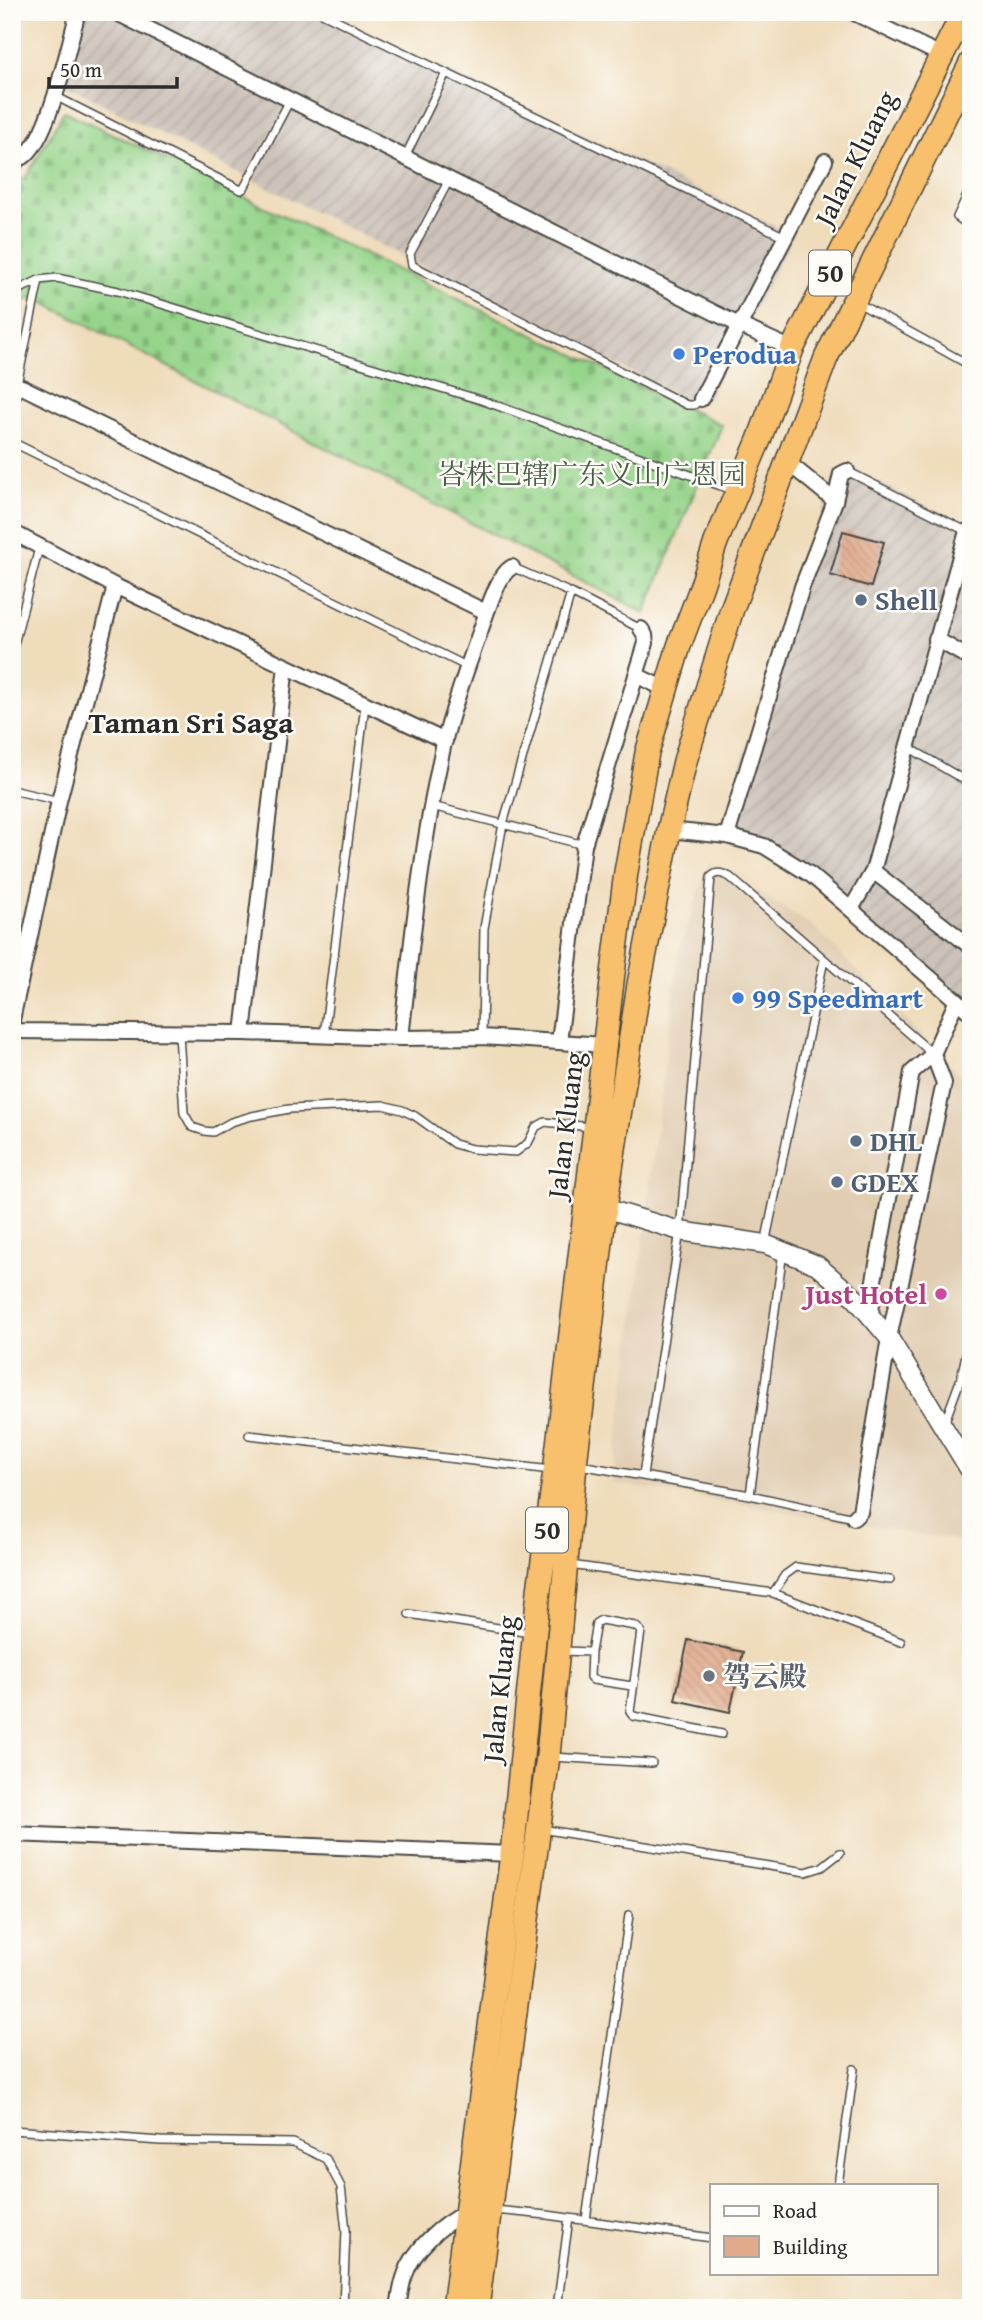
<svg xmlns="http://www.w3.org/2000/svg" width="983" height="2320" font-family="'Gentium Book Plus','Noto Serif SC',serif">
<defs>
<pattern id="industrial-furrows" width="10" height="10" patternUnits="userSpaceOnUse" patternTransform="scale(1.75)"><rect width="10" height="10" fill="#ccc2b9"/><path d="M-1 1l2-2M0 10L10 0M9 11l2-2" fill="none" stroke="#afa79f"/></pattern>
<pattern id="cemetery-stones" width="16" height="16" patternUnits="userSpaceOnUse" patternTransform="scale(1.75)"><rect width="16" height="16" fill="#95d48a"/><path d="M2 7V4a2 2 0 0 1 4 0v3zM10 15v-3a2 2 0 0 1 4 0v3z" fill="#81b677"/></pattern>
<pattern id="building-back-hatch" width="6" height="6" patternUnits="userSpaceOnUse" patternTransform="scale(1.75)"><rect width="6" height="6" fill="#e1aa8b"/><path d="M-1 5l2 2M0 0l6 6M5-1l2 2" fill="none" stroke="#b78b72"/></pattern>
</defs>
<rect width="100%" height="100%" fill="#fdfcf7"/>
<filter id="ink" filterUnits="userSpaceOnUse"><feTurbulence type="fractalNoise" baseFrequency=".0143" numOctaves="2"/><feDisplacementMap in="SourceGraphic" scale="14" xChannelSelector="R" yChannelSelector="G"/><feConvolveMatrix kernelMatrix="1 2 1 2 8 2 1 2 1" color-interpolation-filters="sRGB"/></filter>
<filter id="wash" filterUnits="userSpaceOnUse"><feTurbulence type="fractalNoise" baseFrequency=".00686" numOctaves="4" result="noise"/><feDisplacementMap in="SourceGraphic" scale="28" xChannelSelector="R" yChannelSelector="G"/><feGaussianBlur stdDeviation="1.57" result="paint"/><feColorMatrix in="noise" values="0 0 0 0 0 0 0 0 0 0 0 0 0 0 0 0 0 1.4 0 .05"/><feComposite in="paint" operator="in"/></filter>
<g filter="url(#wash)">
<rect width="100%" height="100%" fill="#efdcbb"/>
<!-- built -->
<path fill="#e1cdb2" d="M709,862L814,927L971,1086V1543L613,1483L679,950Z"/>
<!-- industrial -->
<path fill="url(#industrial-furrows)" d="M83,12H322L793,235L708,398L688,401L64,84Z
M848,467L971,529V1021L808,880L764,852L718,840L798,580L824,511L836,470Z"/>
<!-- cemetery -->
<path fill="url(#cemetery-stones)" stroke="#60805a" stroke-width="2" d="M64,111L722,425L645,613L33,297L12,307V175L25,179Z"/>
<g id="blocks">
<!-- building -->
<path fill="url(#building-back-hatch)" d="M843,531L884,542L871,587L830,575Z
M688,1640L743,1652L730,1712L675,1700Z"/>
</g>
</g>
<g filter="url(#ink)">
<use href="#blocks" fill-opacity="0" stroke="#484641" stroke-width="2"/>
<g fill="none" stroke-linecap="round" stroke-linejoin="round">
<!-- service casing -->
<g stroke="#484641" stroke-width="10">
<path id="service" d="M320,12L785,237
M55,96L241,190L244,188L290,100
M405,157L446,73
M12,179L22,158
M449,180L410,254L412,265L687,405H694L701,399
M971,187L957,217L971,227
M12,293L39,280L57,278L118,291L481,400L732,490
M858,303L971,366
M16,389L39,280
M12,442L468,667
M847,471L968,532
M512,567L571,593L641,629
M12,652L39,548
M908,747L971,784
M12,790L59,801
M432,806L584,845
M179,1034L184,1113L192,1127L204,1131L213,1132L231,1122L252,1116L289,1109L383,1105L402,1110L415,1116L454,1144L472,1149L516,1152L528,1143L536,1127L545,1122L590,1127
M324,1036L365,705
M482,1037L484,928L503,824L571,593
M765,1244L824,960
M944,1424L961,1378L971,1331
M249,1435L551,1470
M580,1465L750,1495L854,1518
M643,1475L680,1231L711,877C717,871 722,873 730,877L933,1054
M750,1495L783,1251
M570,1565L773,1593L901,1642
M773,1593L785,1575L796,1567L890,1580
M409,1614L530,1633
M563,1651L591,1652L596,1623L601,1620L635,1626L641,1631L630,1712L633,1716L722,1734
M591,1652L590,1677L593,1680L632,1686
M552,1757L652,1763
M541,1829L806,1872L822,1867L840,1853
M12,2130L160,2141L293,2143L326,2159L341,2187L346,2230L343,2308
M838,2185L854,2069
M494,2210L547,2215L712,2238
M586,2220L629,1915
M557,2308L569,2218"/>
</g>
<!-- minor casing -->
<g stroke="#484641" stroke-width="18">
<path id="minor" d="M115,12L739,325L792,349
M852,12L941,55
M12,159C14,159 22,157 23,157C49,141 69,43 78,12
M12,396L16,389L22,387L486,612
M701,399L825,161
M786,461L835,501
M12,532L115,586L445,741
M936,639L971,659
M636,675L665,689
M669,830L727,836L764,846L811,875L971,1013
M727,836L802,587L835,501L841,474L847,471
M873,871L971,947
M851,909L873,871L967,531
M12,1020L59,801L115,586
M12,1031L243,1033L401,1038L482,1037L605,1045
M243,1033L286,666
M401,1038C412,940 422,840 444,743C453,706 467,668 480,632C486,615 497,575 512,567
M559,1042L584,845L646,643L645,635L641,629
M871,1317L873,1286L912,1072L933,1054L957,1000
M854,1518L860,1512L889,1338L944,1083L933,1054
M12,1834L512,1854
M398,2308C400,2297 401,2285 405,2275C413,2250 442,2224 465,2213"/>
</g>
<!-- tertiary casing -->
<g stroke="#484641" stroke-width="21">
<path id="tertiary" d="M605,1208L680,1231L765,1244L817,1265L855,1298L889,1338L971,1472"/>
</g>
<!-- trunk casing -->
<g stroke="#484641" stroke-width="26">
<path id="trunk" d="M454,2308L512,1854L539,1591L555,1471L613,973L626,872L647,753L679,646L701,588L716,542L759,440L792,349L964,12
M477,2308L548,1756L575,1465L605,1208L639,984L669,830L685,761L732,609L826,358L971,63"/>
</g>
<!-- service -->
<use href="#service" stroke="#fff" stroke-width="7"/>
<!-- minor -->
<use href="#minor" stroke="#fff" stroke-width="14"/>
<!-- tertiary -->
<use href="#tertiary" stroke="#fff" stroke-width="18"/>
<!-- trunk -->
<use href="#trunk" stroke="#f8bf6c" stroke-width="23"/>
<!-- path-bridge -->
<path stroke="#484641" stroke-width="3.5" stroke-dasharray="2 5" stroke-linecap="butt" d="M948,12L971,24"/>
</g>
</g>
<!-- markers -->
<g fill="#3f7fe0" stroke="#fdfcf7" stroke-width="2.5">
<circle cx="679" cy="354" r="7"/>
<circle cx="738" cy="998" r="7"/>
</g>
<g fill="#5c6f8a" stroke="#fdfcf7" stroke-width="2.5">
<circle cx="861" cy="600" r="7"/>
<circle cx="856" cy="1141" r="7"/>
<circle cx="837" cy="1182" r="7"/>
</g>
<circle fill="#d1479c" stroke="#fdfcf7" stroke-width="2.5" cx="941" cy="1294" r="7"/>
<circle fill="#6b7280" stroke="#fdfcf7" stroke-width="2.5" cx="709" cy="1676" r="7"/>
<g text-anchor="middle" stroke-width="5" stroke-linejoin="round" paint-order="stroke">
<!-- shield labels -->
<g fill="#fdfcf7" stroke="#6a6a68" stroke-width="2">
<rect x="809" y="250.5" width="42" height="45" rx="5"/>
<rect x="526" y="1507.5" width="42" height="45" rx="5"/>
</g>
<g font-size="26" font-weight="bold" fill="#2b2b2b">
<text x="830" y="282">50</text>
<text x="547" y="1539">50</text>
</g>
<!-- street labels -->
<g font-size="28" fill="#2b2b2b" stroke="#fdfcf7">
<text transform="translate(855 158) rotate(-63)" y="10">Jalan Kluang</text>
<text transform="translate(565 1125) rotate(-83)" y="10">Jalan Kluang</text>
<text transform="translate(499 1689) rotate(-84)" y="10">Jalan Kluang</text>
</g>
<!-- shop labels -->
<g font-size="28" font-weight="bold" fill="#366cbe" stroke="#fdfcf7" text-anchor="start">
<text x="693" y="364">Perodua</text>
<text x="752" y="1008">99 Speedmart</text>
</g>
<!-- park labels -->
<g font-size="28" fill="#4b5e48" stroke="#fdfcf7">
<text x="592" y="484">峇株巴辖广东义山广恩园</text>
</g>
<!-- service labels -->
<g font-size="28" font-weight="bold" fill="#4e5e75" stroke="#fdfcf7" text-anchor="start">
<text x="875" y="610">Shell</text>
<text x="870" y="1151">DHL</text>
<text x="851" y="1192">GDEX</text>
</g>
<!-- hotel labels -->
<g font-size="28" font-weight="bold" fill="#b23c85" stroke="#fdfcf7" text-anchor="end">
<text x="927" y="1304">Just Hotel</text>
</g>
<!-- worship labels -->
<g font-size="28" font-weight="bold" fill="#5b616d" stroke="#fdfcf7" text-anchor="start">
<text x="723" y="1686">驾云殿</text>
</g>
<!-- neighbourhood labels -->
<g font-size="30" font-weight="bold" fill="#2b2b2b" stroke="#fdfcf7">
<text x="191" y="733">Taman Sri Saga</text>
</g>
</g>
<!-- margin -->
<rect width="983" height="2320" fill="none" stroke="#fdfcf7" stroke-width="42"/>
<!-- legend -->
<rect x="710" y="2184" width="228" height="91" fill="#fdfcf7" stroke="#a9a8a5" stroke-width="2"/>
<rect x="724" y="2206" width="35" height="10" fill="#ffffff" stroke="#a9a8a5" stroke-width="2"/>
<text x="773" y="2218" font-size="21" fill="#2b2b2b">Road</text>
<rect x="724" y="2236" width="35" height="21" fill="#e1aa8b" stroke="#a9a8a5" stroke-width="2"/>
<text x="773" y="2254" font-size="21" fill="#2b2b2b">Building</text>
<!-- scale -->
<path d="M49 77v10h128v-10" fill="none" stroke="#2b2b2b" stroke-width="3.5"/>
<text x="60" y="77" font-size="21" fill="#2b2b2b" stroke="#fdfcf7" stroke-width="5" paint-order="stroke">50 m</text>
</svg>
